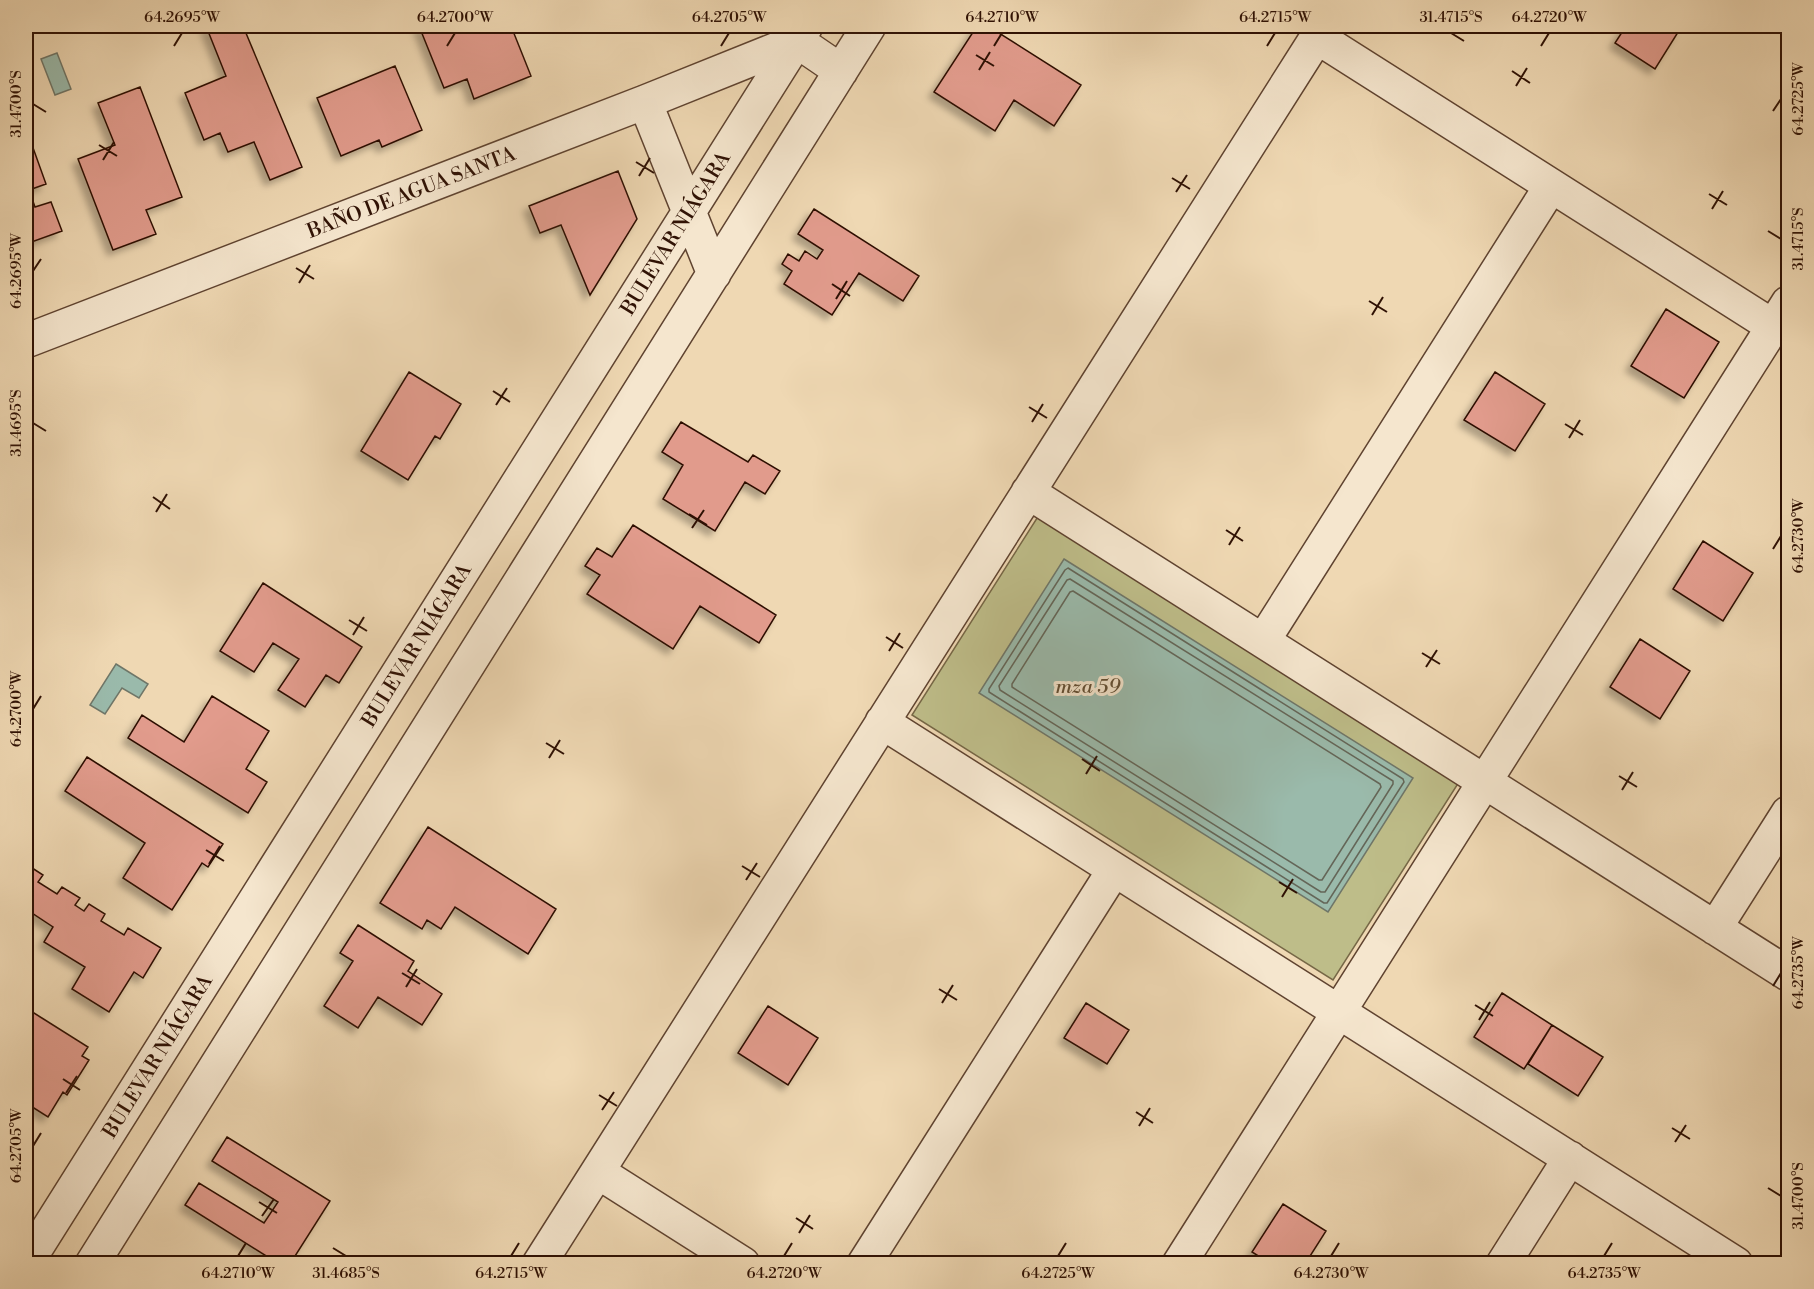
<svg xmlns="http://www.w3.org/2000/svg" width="1814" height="1289" font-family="'Libre Bodoni',serif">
<defs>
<filter id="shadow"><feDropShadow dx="-5.5" dy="5.5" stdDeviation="3" flood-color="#0004"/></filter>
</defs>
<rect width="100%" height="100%" fill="#efd8b3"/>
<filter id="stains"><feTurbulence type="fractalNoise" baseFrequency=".00333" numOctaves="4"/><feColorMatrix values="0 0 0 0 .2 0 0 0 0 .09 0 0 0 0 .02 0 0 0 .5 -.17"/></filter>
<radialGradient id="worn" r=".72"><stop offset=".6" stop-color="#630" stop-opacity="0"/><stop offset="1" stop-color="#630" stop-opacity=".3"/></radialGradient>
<!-- green -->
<path fill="#bebd89" stroke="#766746" stroke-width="1.5" d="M1039,515L1459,782L1333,980L912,715Z"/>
<!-- water -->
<path fill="#9abaab" stroke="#6f7668" stroke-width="1.5" d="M57,53L71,89L55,95L41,59Z
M1064,559L1413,778L1328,912L979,693Z
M116,664L148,684L139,698L122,688L105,714L90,705Z"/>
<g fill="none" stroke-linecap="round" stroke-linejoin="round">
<!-- shore -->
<path stroke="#646658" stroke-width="1.5" d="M1068,568L1403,779L1404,782L1327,903H1324L989,692V689L1065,570Z
M1070,579L1393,781V784L1325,892H1321L1000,690L999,686L1067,580Z
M1073,591L1380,784L1381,787L1322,880H1319L1012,687V684L1070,592Z"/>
</g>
<!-- building -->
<path fill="#e19b8c" stroke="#2f1104" stroke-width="1.5" filter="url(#shadow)" d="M206,26H243L302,167L270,180L254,142L228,152L220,133L204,140L185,93L226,76Z
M419,26H511L531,76L474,99L467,79L444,88Z
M977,26H988L1081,85L1054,126L1014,100L995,131L934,92Z
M1626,26H1674L1680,29L1655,69L1615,43Z
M395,66L422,130L382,147L379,140L341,156L317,98Z
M140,87L182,197L146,210L156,234L113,250L78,159L115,145L98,103Z
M27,131L46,184L29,190L35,207L51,202L62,231L26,244V132Z
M618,171L637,219L590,295L561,225L540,233L529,206Z
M814,209L919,276L903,301L859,273L832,315L784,284L792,271L782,264L788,254L799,261L805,251L817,259L823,250L798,234Z
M1666,309L1719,342L1684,398L1631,366Z
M409,372L461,404L440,439L435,436L408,480L361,451Z
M1495,372L1545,404L1515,451L1464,420Z
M681,422L748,462L753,455L780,471L765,494L745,482L715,531L663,499L683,465L662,452Z
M633,525L776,615L759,643L700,606L673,649L587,594L600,575L585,566L597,548L612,557Z
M1703,541L1753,573L1723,621L1673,589Z
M263,583L362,647L339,683L326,675L305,707L278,690L299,659L273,643L254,672L220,651Z
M1640,639L1690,671L1660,719L1610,687Z
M212,696L269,731L246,769L267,782L248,813L128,738L142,715L184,742Z
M87,757L223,844L208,867L202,863L172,910L123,878L145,843L65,791Z
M428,827L556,909L528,954L455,907L441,929L427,920L422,929L380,903Z
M26,864L43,875L38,882L57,894L62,887L80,898L75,905L84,911L89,904L105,914L101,921L124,935L128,928L161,948L143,978L134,972L109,1012L72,989L85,967L44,942L53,927L26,909Z
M358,925L414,961L408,971L442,994L422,1025L378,997L358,1028L324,1006L353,961L340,953Z
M1502,993L1552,1025L1524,1069L1474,1037Z
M1086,1003L1129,1030L1107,1064L1064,1038Z
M768,1006L818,1038L788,1085L738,1053Z
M26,1008L88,1047L82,1056L89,1060L67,1095L63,1092L48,1117L26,1103V1046L29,1041L26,1039Z
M1552,1025L1603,1057L1578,1096L1528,1064Z
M227,1137L330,1201L290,1264H279L185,1205L199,1183L264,1223L278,1202L212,1161Z
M1283,1204L1326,1231L1305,1264H1271L1252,1252Z"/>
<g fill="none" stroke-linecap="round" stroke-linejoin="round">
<!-- minor casing -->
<g stroke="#5f4330" stroke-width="36">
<path id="minor" d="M1317,37L1774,327
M645,102L714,274
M26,341L645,102L797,41L841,71
M1028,492L1788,974
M1263,641L1551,186
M882,722L1736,1264
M1715,928L1788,813
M598,1172L743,1264
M26,1264L806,26
M92,1264L869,26
M539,1264L1324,26
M864,1264L1114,870
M1179,1264L1788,303
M1503,1264L1570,1158"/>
</g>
<!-- minor -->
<use href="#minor" stroke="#f5e6ce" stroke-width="33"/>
</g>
<!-- ticks -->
<path fill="none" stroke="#2f1104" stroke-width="2" d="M1451,33L1464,41M174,46L182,33M447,46L455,33M721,46L729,33M994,46L1002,33M1267,46L1275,33M1541,46L1549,33M976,55L994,66M979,70L990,52M1512,71L1530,83M1516,86L1527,68M33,104L46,112M1773,111L1781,99M99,145L117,156M103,160L114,142M636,162L654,173M639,176L650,158M1172,178L1190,189M1176,192L1187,175M1709,194L1727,205M1712,209L1723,191M1768,231L1781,239M296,268L314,279M33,271L41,259M299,283L310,265M832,284L850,296M836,299L847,281M1369,301L1387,312M1372,315L1383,297M493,391L510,402M496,405L507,388M1029,407L1047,418M1032,422L1043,404M33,423L46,431M1565,424L1583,435M1569,438L1580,420M153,497L170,509M156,512L167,494M689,514L707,525M692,528L704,510M1226,530L1243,541M1229,545L1240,527M1773,549L1781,536M349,620L367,631M353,635L364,617M886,637L903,648M889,651L900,633M1422,653L1440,664M1426,667L1437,650M33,709L41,696M546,743L564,754M549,758L560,740M1082,759L1100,771M1086,774L1097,756M1619,776L1637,787M1622,790L1633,772M206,850L224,861M209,864L220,846M742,866L760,877M746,880L757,863M1279,882L1297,893M1282,897L1293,879M402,973L420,984M1773,986L1781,973M406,987L417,969M939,989L957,1000M942,1003L953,985M1475,1005L1493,1016M1479,1020L1490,1002M63,1079L80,1090M66,1093L77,1076M599,1095L617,1106M602,1110L614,1092M1136,1112L1153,1123M1139,1126L1150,1108M1672,1128L1690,1139M1675,1142L1686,1125M33,1146L41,1133M1768,1188L1781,1196M259,1202L277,1213M262,1216L274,1199M796,1218L813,1229M799,1233L810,1215M333,1248L346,1256M238,1256L246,1243M511,1256L519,1243M784,1256L792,1243M1058,1256L1066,1243M1331,1256L1339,1243M1604,1256L1612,1243"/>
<g text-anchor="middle" stroke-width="6" stroke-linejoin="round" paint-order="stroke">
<!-- street labels -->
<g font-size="20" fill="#2f1104" stroke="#f5e6ce">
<text transform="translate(411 192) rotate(-21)" y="7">BAÑO DE AGUA SANTA</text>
<text transform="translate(675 233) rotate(-58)" y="7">BULEVAR NIÁGARA</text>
<text transform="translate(416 645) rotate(-58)" y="7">BULEVAR NIÁGARA</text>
<text transform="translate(157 1056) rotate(-58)" y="7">BULEVAR NIÁGARA</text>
</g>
<!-- park labels -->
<g font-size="20" font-style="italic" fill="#614d33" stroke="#f5e6ce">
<text x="1088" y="693">mza 59</text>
</g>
</g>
<!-- margin -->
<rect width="1814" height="1289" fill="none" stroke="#efd8b3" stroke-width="66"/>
<rect x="33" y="33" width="1748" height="1223" fill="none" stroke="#2f1104" stroke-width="2"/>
<g font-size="15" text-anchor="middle" fill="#2f1104">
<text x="182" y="22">64.2695°W</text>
<text x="455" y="22">64.2700°W</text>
<text x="729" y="22">64.2705°W</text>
<text x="1002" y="22">64.2710°W</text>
<text x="1275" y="22">64.2715°W</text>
<text x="1451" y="22">31.4715°S</text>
<text x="1549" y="22">64.2720°W</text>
<text transform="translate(1798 99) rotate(-90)" y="5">64.2725°W</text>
<text transform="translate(16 104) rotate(-90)" y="5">31.4700°S</text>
<text transform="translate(1798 239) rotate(-90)" y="5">31.4715°S</text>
<text transform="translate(16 271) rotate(-90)" y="5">64.2695°W</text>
<text transform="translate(16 423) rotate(-90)" y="5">31.4695°S</text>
<text transform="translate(1798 536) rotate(-90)" y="5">64.2730°W</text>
<text transform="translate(16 709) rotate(-90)" y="5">64.2700°W</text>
<text transform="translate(1798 973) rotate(-90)" y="5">64.2735°W</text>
<text transform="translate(16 1146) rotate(-90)" y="5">64.2705°W</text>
<text transform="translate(1798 1196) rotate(-90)" y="5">31.4700°S</text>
<text x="238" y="1278">64.2710°W</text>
<text x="346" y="1278">31.4685°S</text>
<text x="511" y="1278">64.2715°W</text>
<text x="784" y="1278">64.2720°W</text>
<text x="1058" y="1278">64.2725°W</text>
<text x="1331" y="1278">64.2730°W</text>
<text x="1604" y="1278">64.2735°W</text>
</g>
<rect width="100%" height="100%" filter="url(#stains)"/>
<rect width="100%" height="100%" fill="url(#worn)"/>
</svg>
